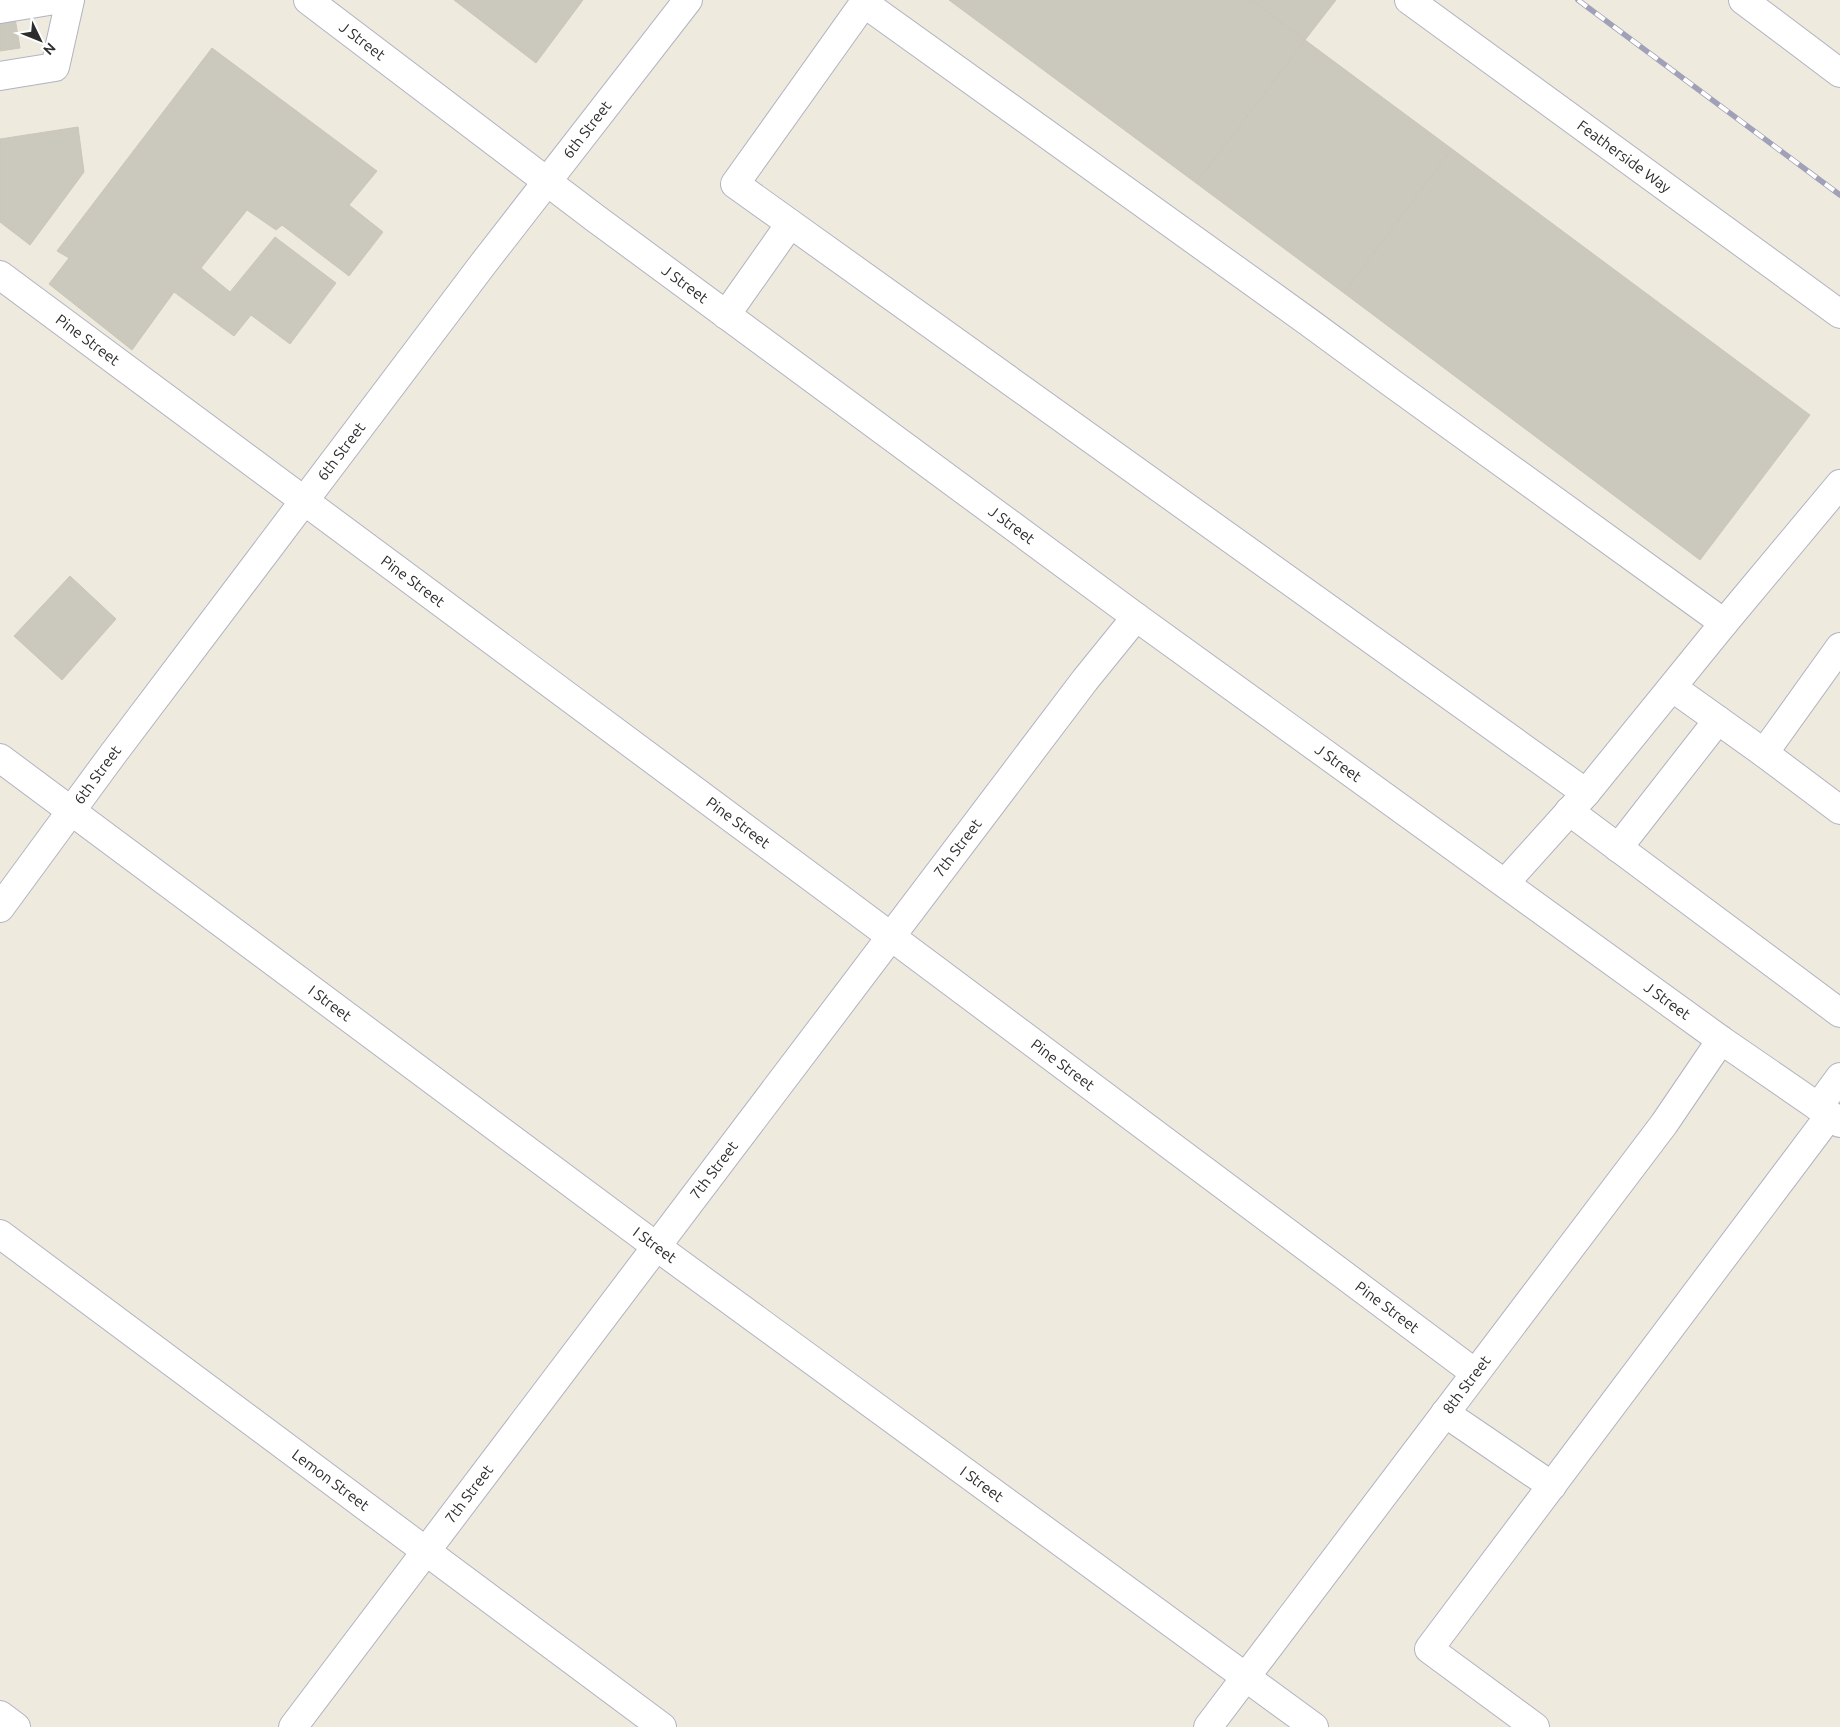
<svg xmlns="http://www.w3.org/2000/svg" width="1840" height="1727" font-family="Ubuntu,sans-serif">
<rect width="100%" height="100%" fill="#efeade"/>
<!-- building -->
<path fill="#cbc8bd" stroke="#cbc7b7" d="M0,0H12L20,48L0,51Z
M454,0H583L536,63Z
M949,0H1251L1305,40L1196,183Z
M1251,0H1336L1305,40Z
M1305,40L1452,149L1344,293L1196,183Z
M212,48L377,171L349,205L383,232L349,276L282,225L276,230L247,210L201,268L230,292L275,237L336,283L290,344L251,315L234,336L174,292L132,350L49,284L69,258L57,251Z
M78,127L84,172L30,245L0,222V139Z
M1452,149L1810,415L1700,560L1344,293Z
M70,576L116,619L62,680L14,636Z"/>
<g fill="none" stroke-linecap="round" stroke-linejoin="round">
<!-- minor casing -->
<g stroke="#b2b3c1" stroke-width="30">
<g id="minor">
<path id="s1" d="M308,0L595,218L1136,617L1721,1040L1830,1115"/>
<path id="s2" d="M1409,0L1840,314"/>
<path d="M1743,0L1840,73"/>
<path d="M0,9L55,0"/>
<path d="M0,76L55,67L70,0"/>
<path id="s3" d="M0,275L838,897L1475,1373"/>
<path d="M726,315L790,224"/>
<path d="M1840,647L1764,753L1840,810"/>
<path d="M1673,688L1764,753"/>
<path id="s4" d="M0,758L657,1247L1314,1727"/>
<path d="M1586,793L735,184L864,3L1310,323L1393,384L1724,623"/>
<path d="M1569,811L1840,1013"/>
<path d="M1618,848L1718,720"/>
<path d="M1505,883L1586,793L1724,623L1840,484"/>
<path id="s5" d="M0,908L113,754L483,264L688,0"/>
<path d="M1818,1107L1840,1077"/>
<path id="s6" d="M0,1234L662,1727"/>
<path d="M1445,1413L1552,1486"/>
<path d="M0,1715L16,1727"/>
<path id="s7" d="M293,1727L1085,680L1136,617"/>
<path id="s8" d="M1208,1727L1664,1124L1721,1040"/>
<path d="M1535,1727L1429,1649L1830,1115L1840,1123"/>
</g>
</g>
<!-- minor -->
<use href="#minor" stroke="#fff" stroke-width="28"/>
<!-- rail casing -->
<g stroke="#a0a0b9" stroke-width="5.5">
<path id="rail" d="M1578,0L1840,195"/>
</g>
<!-- rail -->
<use href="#rail" stroke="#fff" stroke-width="4" stroke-dasharray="11" stroke-linecap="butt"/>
</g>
<g text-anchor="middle" stroke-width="4" stroke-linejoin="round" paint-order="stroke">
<!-- street labels -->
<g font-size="15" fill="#2d2d2d" stroke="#fff">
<text dy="5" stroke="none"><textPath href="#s1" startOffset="68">J Street</textPath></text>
<text dy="5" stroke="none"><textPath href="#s5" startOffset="975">6th Street</textPath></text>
<text dy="5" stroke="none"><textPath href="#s2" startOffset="266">Featherside Way</textPath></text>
<text dy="5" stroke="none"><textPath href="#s1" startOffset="472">J Street</textPath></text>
<text dy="5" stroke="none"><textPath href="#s3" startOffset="109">Pine Street</textPath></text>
<text dy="5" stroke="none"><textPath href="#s5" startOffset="570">6th Street</textPath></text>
<text dy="5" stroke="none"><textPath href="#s1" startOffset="878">J Street</textPath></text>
<text dy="5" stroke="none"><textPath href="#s3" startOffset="514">Pine Street</textPath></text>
<text dy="5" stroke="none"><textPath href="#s1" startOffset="1282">J Street</textPath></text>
<text dy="5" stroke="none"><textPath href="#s5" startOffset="165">6th Street</textPath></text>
<text dy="5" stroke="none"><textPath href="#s3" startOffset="919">Pine Street</textPath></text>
<text dy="5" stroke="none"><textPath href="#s7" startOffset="1102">7th Street</textPath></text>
<text dy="5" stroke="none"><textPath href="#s1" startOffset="1688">J Street</textPath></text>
<text dy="5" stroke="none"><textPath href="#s4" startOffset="411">I Street</textPath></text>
<text dy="5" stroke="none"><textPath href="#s3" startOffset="1324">Pine Street</textPath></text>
<text dy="5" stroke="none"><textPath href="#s7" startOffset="698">7th Street</textPath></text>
<text dy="5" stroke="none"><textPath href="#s4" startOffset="816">I Street</textPath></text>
<text dy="5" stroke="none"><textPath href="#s3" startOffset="1729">Pine Street</textPath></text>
<text dy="5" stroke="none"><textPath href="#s8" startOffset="429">8th Street</textPath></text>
<text dy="5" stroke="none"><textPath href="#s6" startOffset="412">Lemon Street</textPath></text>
<text dy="5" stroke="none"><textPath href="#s4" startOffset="1221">I Street</textPath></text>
<text dy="5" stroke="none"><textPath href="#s7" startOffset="292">7th Street</textPath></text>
</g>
</g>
<!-- north arrow -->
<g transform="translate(40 40) rotate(133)" stroke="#ffffff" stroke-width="4" paint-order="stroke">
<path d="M0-4L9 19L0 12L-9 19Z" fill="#2d2d2d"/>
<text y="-8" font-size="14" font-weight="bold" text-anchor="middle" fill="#2d2d2d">N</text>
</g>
</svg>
